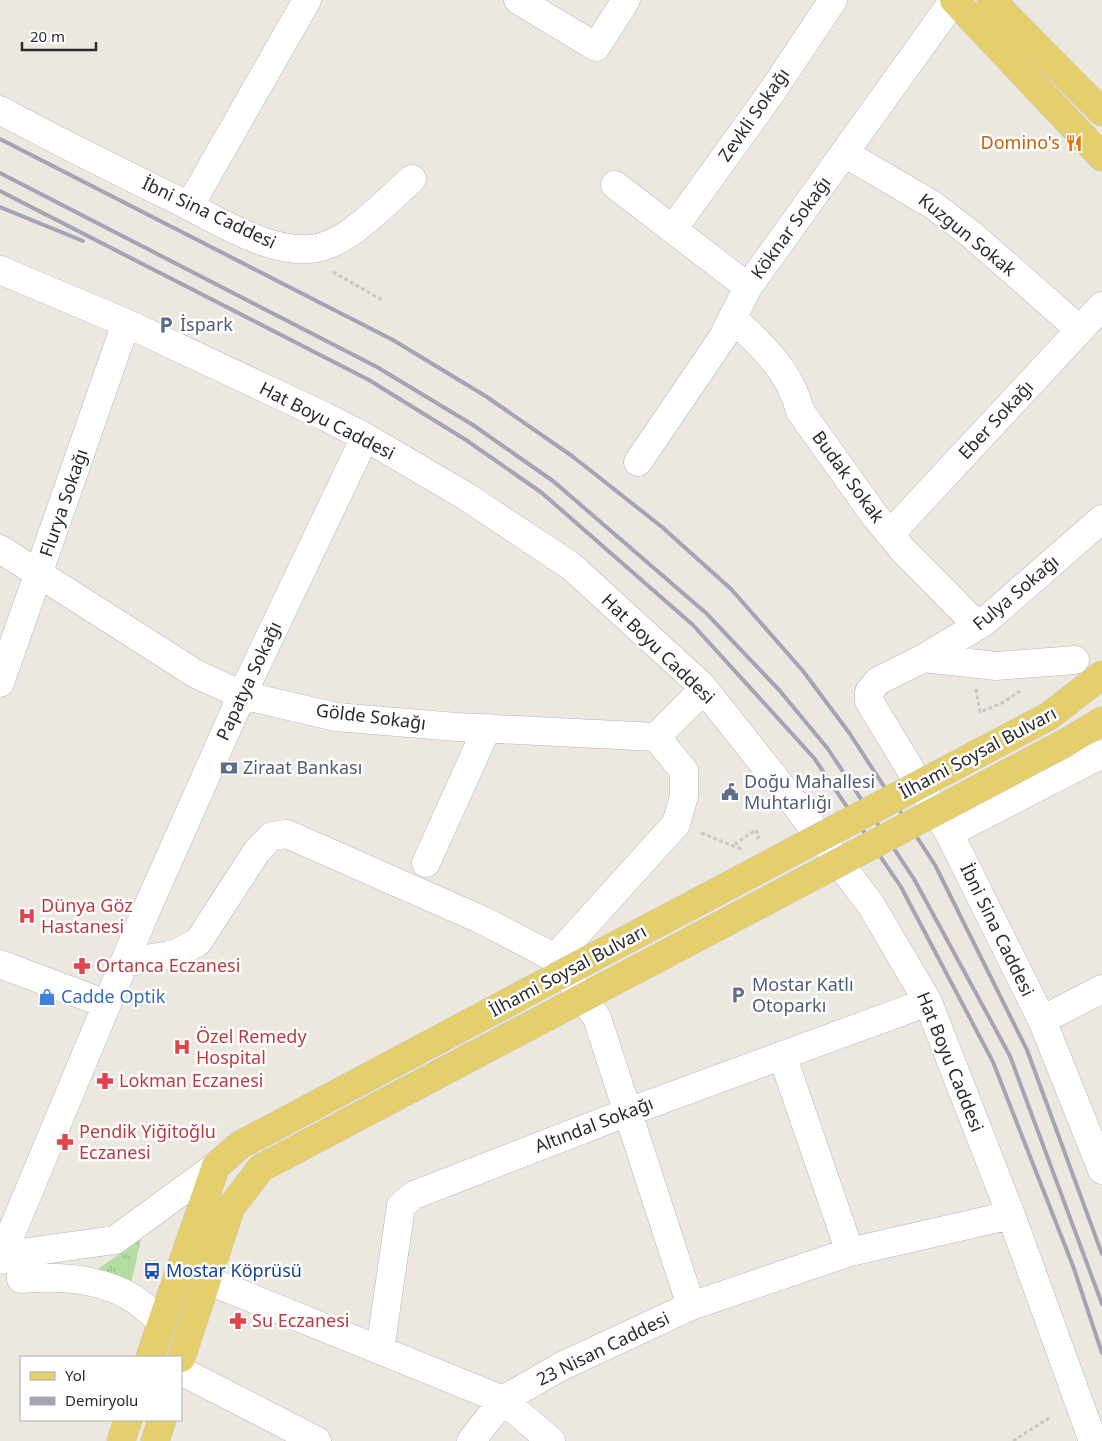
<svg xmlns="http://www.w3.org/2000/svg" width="1102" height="1441" font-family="'Noto Sans',sans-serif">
<defs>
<pattern id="grass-tufts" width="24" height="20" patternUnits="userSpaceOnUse" patternTransform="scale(1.25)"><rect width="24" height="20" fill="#b4dea1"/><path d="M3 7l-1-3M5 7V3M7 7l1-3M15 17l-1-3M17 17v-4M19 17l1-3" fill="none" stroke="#9bbf8b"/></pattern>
</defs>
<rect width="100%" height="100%" fill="#ece8e0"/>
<!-- grass -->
<path fill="url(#grass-tufts)" d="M141,1239L131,1284L95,1271Z"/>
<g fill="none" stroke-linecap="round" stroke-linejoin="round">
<!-- minor casing -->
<g stroke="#b3b5be" stroke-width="29">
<path id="minor" d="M518,0L596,47L626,0
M0,110C55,140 112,168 169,196C209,215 265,253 310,249C347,246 384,203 412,179
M844,153L933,205L972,235L1080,330
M615,185L748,287
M190,205L307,0
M673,229L771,93L833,0
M0,270L126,323L326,417L365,437L467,497L571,566L701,685L796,805L871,905L928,1002L1011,1215L1093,1441
M732,318C761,344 791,372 800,411L875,516L902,549L978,626
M638,462L723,337L748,287L954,0
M1102,519L984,622L924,658L878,681L869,692V701L949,833L1042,1020L1102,1170
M890,534L1102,306
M0,549L196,674L242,695L336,717L457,727L656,737L704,689
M924,658L996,666L1075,660
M0,683L126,323
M656,737L684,771V796L676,824L555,958L597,1018L691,1306
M949,833L1102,754
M426,863L487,728
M124,963L175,954L198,942L257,851L272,836L287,834L482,920L555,958
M0,964L106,1004
M1042,1020L1102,989
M782,1055L850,1252
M21,1253V1279C56,1276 97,1278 129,1296C140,1302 150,1312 160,1320
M0,1256L115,1240L216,1166
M0,1260L145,913L242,695L365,437
M207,1280L503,1400L560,1367L691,1306L850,1252L1011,1215
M380,1350L401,1206L414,1195L628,1112L928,1002
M181,1371L317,1441
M471,1441L503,1400L551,1441"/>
</g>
<!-- major casing -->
<g stroke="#c8c8c8" stroke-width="29">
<path id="major" d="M954,0L1102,157
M991,0L1102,112
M1049,716L1102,675
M1067,742L1102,721
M150,1357L216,1166L240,1145L556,977
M181,1358L231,1207L261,1168L571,1004
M121,1441L128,1420
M155,1441L162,1420"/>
</g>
<!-- path -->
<path stroke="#c8c8c8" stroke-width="3" stroke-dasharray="4 2.5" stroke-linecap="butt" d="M333,272L384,301
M976,689L980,712L1002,703L1020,691
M701,833L739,848
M741,850L736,843L756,830L759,837L756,839
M1013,1441L1049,1418"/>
<!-- minor -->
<use href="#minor" stroke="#fff" stroke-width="28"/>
<!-- major -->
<use href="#major" stroke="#e5ce6c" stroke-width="28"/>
<!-- rail -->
<path stroke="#a3a5b5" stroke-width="4" d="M0,139L393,340L487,397L572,456L662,527L731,589L803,671L850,734L935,865L1027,1050L1102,1254
M0,173L377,367L473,425L553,481L706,613L780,691L828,749L914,879L1010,1056L1102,1304
M0,191L369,380L466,440L542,493L693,625L814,758L901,887L993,1062L1073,1266L1102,1353
M0,207L83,241"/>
<!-- major-bridge casing -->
<g stroke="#c8c8c8" stroke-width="29" stroke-linecap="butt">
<path id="major-bridge" d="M556,977L1049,716
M571,1004L1067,742"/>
</g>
<!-- major-bridge -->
<use href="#major-bridge" stroke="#e5ce6c" stroke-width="28"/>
</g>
<!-- icons -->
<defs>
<g id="restaurant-bare" transform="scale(1.35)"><path d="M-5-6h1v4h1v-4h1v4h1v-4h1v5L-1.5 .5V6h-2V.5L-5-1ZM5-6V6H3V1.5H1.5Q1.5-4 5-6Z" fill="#e8710a" stroke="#fff" stroke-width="2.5" paint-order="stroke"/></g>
<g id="parking-bare" transform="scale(1.35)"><path d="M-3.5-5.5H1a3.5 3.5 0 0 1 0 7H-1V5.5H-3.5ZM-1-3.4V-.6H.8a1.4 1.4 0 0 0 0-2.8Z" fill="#5c6f8a" stroke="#fff" stroke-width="2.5" paint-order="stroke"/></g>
<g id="bank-bare" transform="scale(1.35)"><path d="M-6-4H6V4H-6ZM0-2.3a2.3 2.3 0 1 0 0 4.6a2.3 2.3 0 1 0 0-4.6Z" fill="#5c6f8a" stroke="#fff" stroke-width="2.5" paint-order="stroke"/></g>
<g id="civic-bare" transform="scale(1.35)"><path d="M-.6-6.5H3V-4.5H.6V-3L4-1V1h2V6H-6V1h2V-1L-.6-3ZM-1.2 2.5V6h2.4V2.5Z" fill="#5c6f8a" stroke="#fff" stroke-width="2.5" paint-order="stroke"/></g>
<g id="hospital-bare" transform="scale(1.35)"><path d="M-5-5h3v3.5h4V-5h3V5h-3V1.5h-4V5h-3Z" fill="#e0444e" stroke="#fff" stroke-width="2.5" paint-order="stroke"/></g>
<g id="pharmacy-bare" transform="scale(1.35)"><path d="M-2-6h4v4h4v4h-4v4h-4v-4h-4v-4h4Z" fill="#e0444e" stroke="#fff" stroke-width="2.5" paint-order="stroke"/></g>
<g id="shop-bare" transform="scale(1.35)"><path d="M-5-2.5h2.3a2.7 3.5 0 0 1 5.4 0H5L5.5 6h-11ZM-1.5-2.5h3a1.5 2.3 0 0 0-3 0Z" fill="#3f7fe0" stroke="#fff" stroke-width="2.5" paint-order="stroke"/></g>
<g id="bus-bare" transform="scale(1.35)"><path d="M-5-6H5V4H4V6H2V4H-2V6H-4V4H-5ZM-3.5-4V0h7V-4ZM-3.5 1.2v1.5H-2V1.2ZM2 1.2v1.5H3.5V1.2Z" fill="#1a4fb4" stroke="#fff" stroke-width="2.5" paint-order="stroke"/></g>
</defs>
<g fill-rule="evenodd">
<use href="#restaurant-bare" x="1074" y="143"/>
<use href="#parking-bare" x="166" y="325"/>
<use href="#bank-bare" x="229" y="768"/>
<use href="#civic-bare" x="730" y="792"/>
<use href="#hospital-bare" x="27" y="916"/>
<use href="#pharmacy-bare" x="82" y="966"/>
<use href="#parking-bare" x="738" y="995"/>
<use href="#shop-bare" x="47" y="997"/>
<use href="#hospital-bare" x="182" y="1047"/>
<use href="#pharmacy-bare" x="105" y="1081"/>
<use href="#pharmacy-bare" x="65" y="1142"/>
<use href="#bus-bare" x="152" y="1271"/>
<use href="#pharmacy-bare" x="238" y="1321"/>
</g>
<g text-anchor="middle" stroke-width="5" stroke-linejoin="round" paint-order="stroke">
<!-- street labels -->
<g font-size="18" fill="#2c2c2c" stroke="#fff">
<text transform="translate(754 115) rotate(-55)" y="6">Zevkli Sokağı</text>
<text transform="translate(209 213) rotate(25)" y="6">İbni Sina Caddesi</text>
<text transform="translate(791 228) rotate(-54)" y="6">Köknar Sokağı</text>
<text transform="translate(967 235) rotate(39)" y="6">Kuzgun Sokak</text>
<text transform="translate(996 420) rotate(-47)" y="6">Eber Sokağı</text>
<text transform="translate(327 421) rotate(27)" y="6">Hat Boyu Caddesi</text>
<text transform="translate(848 477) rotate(54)" y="6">Budak Sokak</text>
<text transform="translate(64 503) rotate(-71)" y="6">Flurya Sokağı</text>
<text transform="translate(1016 593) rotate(-40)" y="6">Fulya Sokağı</text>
<text transform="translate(658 649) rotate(44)" y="6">Hat Boyu Caddesi</text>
<text transform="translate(249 681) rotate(-65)" y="6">Papatya Sokağı</text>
<text transform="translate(371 717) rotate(7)" y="6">Gölde Sokağı</text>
<text transform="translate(978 753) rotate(-28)" y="6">İlhami Soysal Bulvarı</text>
<text transform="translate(997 930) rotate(64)" y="6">İbni Sina Caddesi</text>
<text transform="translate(568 971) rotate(-28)" y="6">İlhami Soysal Bulvarı</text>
<text transform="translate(950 1062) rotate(68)" y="6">Hat Boyu Caddesi</text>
<text transform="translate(594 1125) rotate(-21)" y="6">Altındal Sokağı</text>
<text transform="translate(603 1349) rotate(-26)" y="6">23 Nisan Caddesi</text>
</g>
<!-- food labels -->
<g font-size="18" fill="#c56008" stroke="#fff" text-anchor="end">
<text x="1060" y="149">Domino's</text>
</g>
<!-- service labels -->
<g font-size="18" fill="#4e5e75" stroke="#fff" text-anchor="start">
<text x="180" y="331">İspark</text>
<text x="243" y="774">Ziraat Bankası</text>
<text x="744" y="788">Doğu Mahallesi<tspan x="744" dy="21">Muhtarlığı</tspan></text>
<text x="752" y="991">Mostar Katlı<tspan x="752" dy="21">Otoparkı</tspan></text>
</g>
<!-- health labels -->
<g font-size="18" fill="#be3a42" stroke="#fff" text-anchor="start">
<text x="41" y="912">Dünya Göz<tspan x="41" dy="21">Hastanesi</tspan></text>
<text x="96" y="972">Ortanca Eczanesi</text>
<text x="196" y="1043">Özel Remedy<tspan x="196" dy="21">Hospital</tspan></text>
<text x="119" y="1087">Lokman Eczanesi</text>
<text x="79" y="1138">Pendik Yiğitoğlu<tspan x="79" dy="21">Eczanesi</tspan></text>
<text x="252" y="1327">Su Eczanesi</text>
</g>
<!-- shop labels -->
<g font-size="18" fill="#366cbe" stroke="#fff" text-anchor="start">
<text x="61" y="1003">Cadde Optik</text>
</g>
<!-- transit labels -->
<g font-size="18" fill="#164399" stroke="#fff" text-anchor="start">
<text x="166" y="1277">Mostar Köprüsü</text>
</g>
</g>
<!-- legend -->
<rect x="20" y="1356" width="162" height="65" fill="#ffffff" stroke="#ababab"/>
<rect x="30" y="1372" width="25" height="8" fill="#e5ce6c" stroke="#ababab"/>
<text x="65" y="1381" font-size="15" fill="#2c2c2c">Yol</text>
<rect x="30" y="1397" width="25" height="8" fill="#a3a5b5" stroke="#ababab"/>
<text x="65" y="1406" font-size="15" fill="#2c2c2c">Demiryolu</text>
<!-- scale -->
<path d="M22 42v8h74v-8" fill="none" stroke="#2c2c2c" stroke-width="2.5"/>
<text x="30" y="42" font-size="15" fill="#2c2c2c" stroke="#ffffff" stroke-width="4" paint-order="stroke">20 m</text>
</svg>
